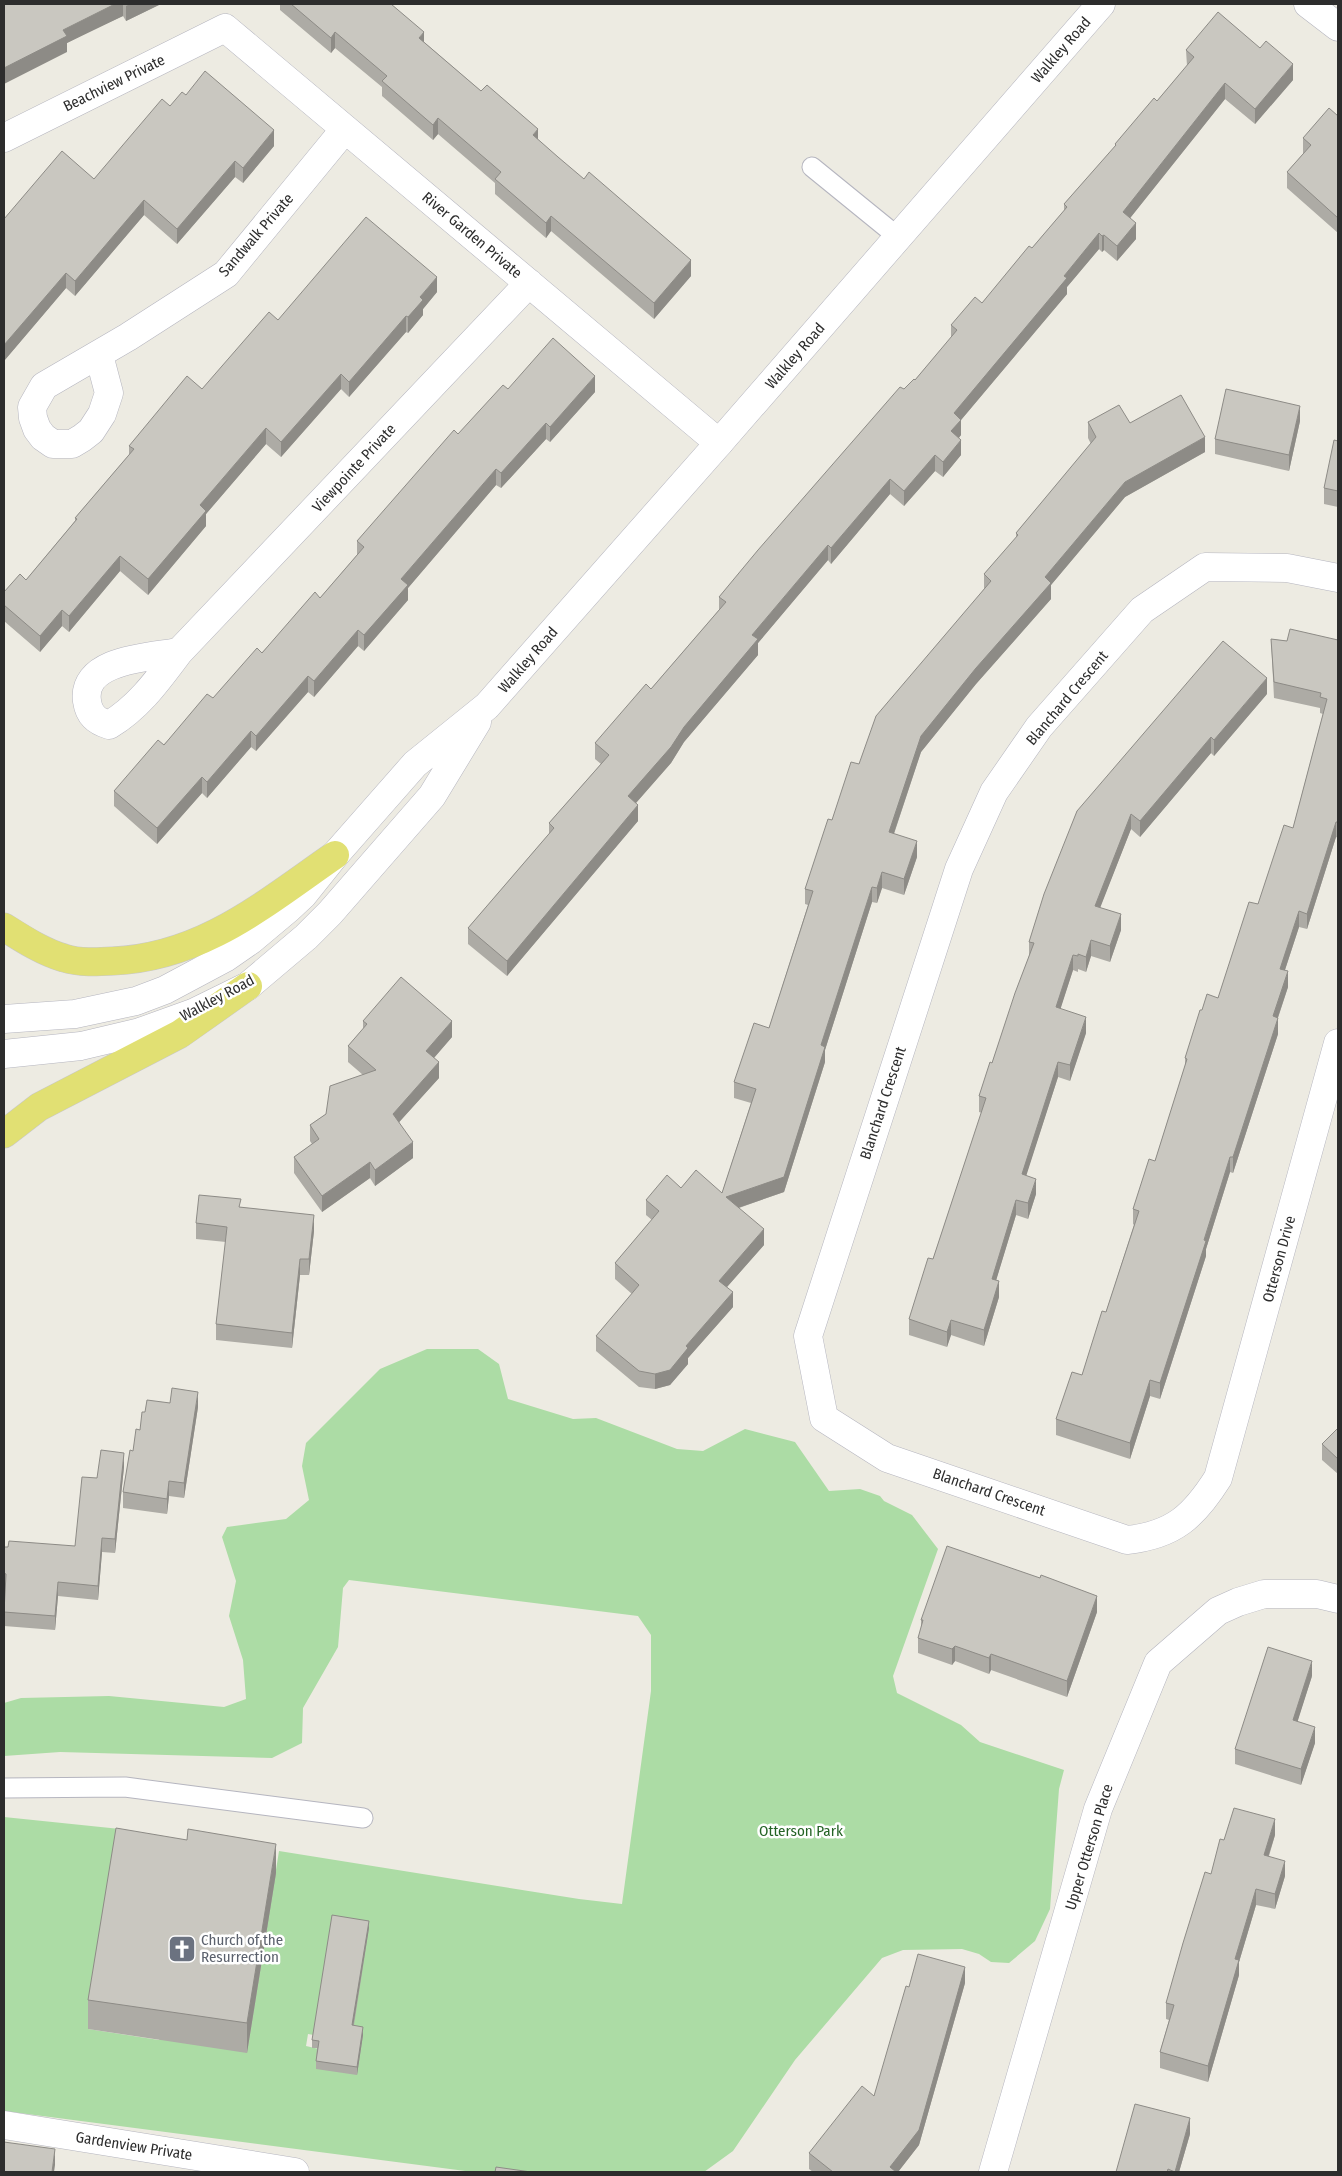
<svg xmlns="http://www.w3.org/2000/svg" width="1342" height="2176" font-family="'Fira Sans Condensed',sans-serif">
<rect width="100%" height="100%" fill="#edebe2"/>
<!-- green -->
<path fill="#acdca5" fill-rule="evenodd" d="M427,1349H478L499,1364L508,1399L573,1419L596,1418L677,1449L703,1451L745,1429L795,1442L829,1491L860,1489L880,1496L884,1501L912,1515L938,1549L893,1676L897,1693L961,1725L980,1742L1064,1770L1059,1789L1050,1909L1035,1941L1009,1963L991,1962L979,1954L962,1949L903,1950L882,1958L795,2060L733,2151L704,2172H473L4,2111V1817L120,1829L88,2029L159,2040L160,2038L247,2052L279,1851L579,1899L622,1904L651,1691V1635L638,1616L349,1580L343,1588L338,1647L303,1708L302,1743L272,1758L60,1752L4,1756V1703L21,1698L109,1696L224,1707L246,1699L243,1660L229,1616L236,1581L222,1537L227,1527L286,1519L309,1500L302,1466L306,1443L380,1369ZM308,2034L320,2036L319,2049L306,2046Z"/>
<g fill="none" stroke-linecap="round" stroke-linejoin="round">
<!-- service casing -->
<g stroke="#b5b5bf" stroke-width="21">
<path id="service" d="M812,167L898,237
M4,1788L125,1787L363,1818"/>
</g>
<!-- minor casing -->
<g stroke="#b5b5bf" stroke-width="29">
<path id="minor" d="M1308,4L1338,27
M4,138L225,28L719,443
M99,355L109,393L102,414L91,431L82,438L72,444H53L43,437L37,429L33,418L32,407L44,386L128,337L226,274L345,129
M1338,578L1287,568L1205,567L1142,610L1039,727L994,792L959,869L808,1336L824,1418L887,1458L1127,1540C1174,1535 1194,1516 1218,1478L1338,1043
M179,652C158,680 139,707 109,725C96,721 89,715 87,701C81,659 151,657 179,652L529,283
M4,2125L295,2172
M993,2172L1098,1809L1158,1663L1218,1611L1238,1602L1264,1594H1317L1338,1599"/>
</g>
<!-- secondary casing -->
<g stroke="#b5b5bf" stroke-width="29">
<path id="secondary" d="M4,1019L75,1014L136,1001L165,990L225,958L251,940L288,909L303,895L335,855L415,764L487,706L719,443L1101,4
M4,1054L81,1046L140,1032L193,1013L248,986L306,937L330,913L432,796L477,722"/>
</g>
<!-- primary casing -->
<g stroke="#c8c8c8" stroke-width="29">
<path id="primary" d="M4,927C23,939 43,952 64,958C80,963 97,962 113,961C203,957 264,904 335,855
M4,1134L39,1107L180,1034L248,986"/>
</g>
<!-- service -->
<use href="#service" stroke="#fff" stroke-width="19"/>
<!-- minor -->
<use href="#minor" stroke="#fff" stroke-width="28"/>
<!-- secondary -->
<use href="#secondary" stroke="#fff" stroke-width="28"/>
<!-- primary -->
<use href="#primary" stroke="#e1e073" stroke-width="28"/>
</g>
<!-- wall -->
<path fill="#adaba5" d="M5,4H161L126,21L123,16L92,30L67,43V52Z
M280,4H391L424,42L538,140L691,276L654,319L551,231L546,238L495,194V183L438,134L433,140L382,96V87L335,48L331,53L280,10Z
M1186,50L1293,80L1255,124L1225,99L1130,218L1136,239L1117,261L1104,250L1102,252L1099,249L1067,287V294L961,420V435L959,438L961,455L943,477L935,471L904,506L890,494L831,564L828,560L758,643V655L684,742L671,763L636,803L638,821L507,976L468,944V928L549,834V823L601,764L595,759V743L651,689L719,610V597L904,389L915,380L951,338V325L982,303L1032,248L1064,211V204L1115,147V144L1157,101L1187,66Z
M186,95L274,146L243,183L235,177L177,244L144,215L75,296L66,288L4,361V218V219L94,179L170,106Z
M1338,116V233L1287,188V172L1303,154V138Z
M437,292L423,309V315L408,333L406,332L349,397L341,389L281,457L266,444L206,514V526L148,595L120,571L69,632L62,626L40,652L4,621V592L26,580L75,521V518L129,455V446L202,389L278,320Z
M508,389L595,392L550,442L546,439L501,488L496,485L408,588V600L364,651L358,646L314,697L308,692L256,751L251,747L207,798L202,793L157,844L114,806V791L320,598L357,555V541L458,434Z
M1300,421L1289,471L1215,454V439Z
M1088,422L1130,423L1205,452L1125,497L1051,585V599L976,684L921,752L894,834L917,857L904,895L882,888L877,903L872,902L825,1050V1062L784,1192L739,1208L764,1245L727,1287L733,1307L688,1358V1364L670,1385L655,1389L639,1387L596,1351V1336L632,1294L615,1279V1263L652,1220L646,1215V1200L681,1188L722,1193L751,1103L734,1098V1082L769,1028L808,905L805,904V889L832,820L859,764L984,589V574L1016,538V533L1091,444L1088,438Z
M1338,441V507L1324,504V488Z
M1271,639L1287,641L1338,640V838L1336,837L1307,929L1299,927L1285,970L1288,987L1278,1018V1034L1233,1173L1230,1172L1206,1249V1256L1160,1399L1150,1396L1130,1459L1056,1435V1419L1082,1375L1106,1312L1134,1225L1133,1224V1209L1155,1161L1185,1067V1058L1202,1010L1218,998L1258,904L1293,828L1323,714L1320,713V708L1274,698Z
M1267,694L1214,756L1211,753L1140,837L1131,829L1100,907L1121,930L1110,962L1091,956L1086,972L1078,969V972L1073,970L1060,1009L1086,1033L1070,1081L1058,1077L1026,1175L1036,1194L1028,1219L1016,1215L996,1280L999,1297L984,1346L951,1335L947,1347L909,1335V1319L933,1259L982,1113L979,1112V1096L992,1063L1029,956V942L1077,811Z
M363,1021L452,1037L434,1058L439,1078L399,1122L413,1158L375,1186L370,1178L322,1212L294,1173V1157L312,1144L310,1141V1125L326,1114L363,1075L348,1062V1046L363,1029Z
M241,1207L314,1231L309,1275H300L292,1348L216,1340V1324L226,1242L196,1239V1223Z
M198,1407L184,1498L169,1496L167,1514L123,1508V1492L140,1430Z
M1338,1428V1474L1322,1460V1444Z
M124,1467L115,1553L102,1552L98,1600L58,1596L55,1630L4,1626V1604L5,1588L4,1587V1547L75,1546L97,1478Z
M1097,1612L1067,1697L991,1670L989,1674L955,1661L952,1665L918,1653V1638L921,1629V1620Z
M1312,1676L1297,1722L1315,1743L1301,1785L1235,1764V1749Z
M1275,1835L1269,1856L1285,1876L1275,1909L1256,1905L1239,1962V1975L1208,2082L1160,2068V2052L1169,2020L1166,2019V2003L1224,1840Z
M276,1873L247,2053L88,2029V2000Z
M369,1928L354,2025L363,2035L357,2075L316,2069V2061L317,2048H312V2040Z
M965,1983L919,2145L898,2172H813L809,2169V2153L874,2096L909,1987Z
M1190,2134L1179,2172H1116Z"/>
<!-- shaded-wall -->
<path fill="#8d8b86" d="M115,4H123V16L67,43V52L4,84V68L63,30Z
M130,4H161L126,21V6Z
M335,32V48L331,53V38Z
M424,32V47L419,38Z
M1293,64V80L1255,124V109Z
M1225,83V99L1123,227V212Z
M438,118V134L433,140V125Z
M538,129V145L533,135Z
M274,130V146L243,183V168Z
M235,161V177L177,244V229Z
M144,200V215L75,296V281Z
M551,216V231L546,238V223Z
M1136,223V239L1117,261V246Z
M1099,233V249L1067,287V294L961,420V435L951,447V431L954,413L1064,276Z
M1104,235V250L1102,252V236Z
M691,260V276L654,319V303Z
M66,273V288L4,361V345Z
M437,277V292L423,309V315L408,333V317L420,297Z
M406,316V332L349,397V382Z
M341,374V389L281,457V442Z
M595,376V392L550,442V427Z
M1300,406V421L1289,471V455Z
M546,423V439L501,488V473Z
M266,428V444L206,514V526L148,595V579L200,505Z
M1205,437V452L1125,497L1051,585V599L976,684L921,752L889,848V832L921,736L1045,577L1125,482Z
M961,440V455L943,477V462Z
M935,455V471L904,506V491Z
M496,469V485L408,588V600L364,651V635L401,579Z
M890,479V494L831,564V548Z
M828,545V560L758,643V655L684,742L671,763L628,812V796L684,727L752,635Z
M120,556V571L69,632V616Z
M62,610V626L40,652V636Z
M358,630V646L314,697V681Z
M308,676V692L256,751V736Z
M1267,678V694L1214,756V740Z
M251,731V747L207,798V782Z
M1211,737V753L1140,837V821Z
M202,777V793L157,844V828Z
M638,805V821L507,976V961Z
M1131,814V829L1095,921V906Z
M1336,822V837L1307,929V914Z
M917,841V857L904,895V879Z
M882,872V888L877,903V888Z
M872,887V902L825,1050V1062L784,1192L726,1212V1197L821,1045Z
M1299,911V927L1280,985V969Z
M1121,914V930L1110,962V946Z
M1091,940V956L1086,972V957Z
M1073,955V970L1056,1023V1007Z
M1288,971V987L1273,1032V1016Z
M1086,1017V1033L1070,1081V1065Z
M1278,1018V1034L1233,1173V1157Z
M452,1021V1037L426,1067V1051Z
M439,1062V1078L393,1129V1114Z
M1058,1062V1077L1022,1189V1174Z
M413,1142V1158L375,1186V1170Z
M1230,1157V1172L1206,1249V1256L1160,1399V1383Z
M370,1162V1178L322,1212V1196Z
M1036,1179V1194L1028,1219V1203Z
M1016,1200V1215L992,1294V1279Z
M314,1215V1231L309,1275V1259Z
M764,1229V1245L719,1296V1281Z
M300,1259V1275L292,1348V1333Z
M999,1281V1297L984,1346V1330Z
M733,1292V1307L688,1358V1364L670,1385L655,1389V1374L686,1346Z
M951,1320V1335L947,1347V1332Z
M1150,1380V1396L1130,1459V1443Z
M198,1392V1407L184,1498V1483Z
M124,1453V1467L115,1553V1539Z
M169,1481V1496L167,1514V1499Z
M102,1538V1552L98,1600V1586Z
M58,1582V1596L55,1630V1616Z
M1097,1596V1612L1067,1697V1681Z
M955,1646V1661L952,1665V1649Z
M991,1654V1670L989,1674V1658Z
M1312,1661V1676L1293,1736V1720Z
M1315,1727V1743L1301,1785V1769Z
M1275,1819V1835L1264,1870V1855Z
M276,1844V1873L247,2053V2023Z
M1285,1861V1876L1275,1909V1894Z
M1256,1889V1905L1239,1962V1975L1208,2082V2066L1235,1959Z
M369,1921V1928L352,2033V2025Z
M965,1967V1983L919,2145L898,2172H890V2167Z
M363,2027V2035L357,2075V2067Z
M1190,2118V2134L1179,2172H1175Z
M55,2149V2165L54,2172H52Z"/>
<!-- building -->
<path fill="#c9c7c0" stroke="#8d8b86" d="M4,4H115L63,30L67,36L4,68Z
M291,4H391L424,32L419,38L481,91L487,85L538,129L533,135L558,157L584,179L589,172L691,260L654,303L551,216L546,223L495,179L501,172L438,118L433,125L382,81L387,76L335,32L331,38Z
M1218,12L1260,48L1266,41L1293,64L1255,109L1225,83L1123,212L1136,223L1117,246L1104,235L1102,236L1099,233L1064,276L1067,278L954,413L961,420L951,431L961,440L943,462L935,455L904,491L890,479L831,548L828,545L752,635L758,639L684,727L671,747L628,796L638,805L507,961L468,928L554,828L549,823L609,755L595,743L646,684L651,689L726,602L719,597L758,550L900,387L904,389L914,379L915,380L957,330L951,325L975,297L982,303L1029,246L1032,248L1067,207L1064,204L1116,145L1115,144L1154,98L1157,101L1194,57L1186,50Z
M205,71L274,130L243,168L235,161L177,229L144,200L75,281L66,273L4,345V218V219L62,151L94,179L162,99L170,106L182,92L186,95Z
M1329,108L1338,116V218L1287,172L1311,145L1303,138Z
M366,217L437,277L420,297L423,300L408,317L406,316L349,382L341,374L281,442L266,428L200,505L206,511L148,579L120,556L69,616L62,610L40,636L4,605V592L20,574L26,580L77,519L75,518L134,449L129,446L187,376L202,389L269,312L278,320Z
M553,338L595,376L550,427L546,423L501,473L496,469L401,579L408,585L364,635L358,630L314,681L308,676L256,736L251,731L207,782L202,777L157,828L114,791L158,740L164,745L207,694L213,698L257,648L262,653L315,592L320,598L364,547L357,541L454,430L458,434L503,385L508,389Z
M1226,389L1300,406L1289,455L1215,439Z
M1181,395L1205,437L1125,482L1045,577L1051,583L976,668L921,736L889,832L917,841L904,879L882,872L877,888L872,887L821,1045L825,1047L784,1177L726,1197L764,1229L719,1281L733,1292L686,1346L688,1348L670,1370L655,1374L639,1371L596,1336L639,1285L615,1263L659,1211L646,1200L667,1175L681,1188L696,1170L722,1193L756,1089L734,1082L754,1023L769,1028L813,891L805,889L828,819L832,820L851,762L859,764L876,716L991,581L984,574L1018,535L1016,533L1096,437L1088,422L1119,405L1130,423Z
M1334,440L1338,441V491L1324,488Z
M1290,629L1338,640V822H1336L1307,914L1299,911L1280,969L1288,971L1273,1016L1278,1018L1233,1157H1230L1204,1240L1206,1241L1160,1383L1150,1380L1130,1443L1056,1419L1072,1372L1082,1375L1102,1311L1106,1312L1139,1211L1133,1209L1149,1159L1155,1161L1187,1059L1185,1058L1200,1010H1202L1207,994L1218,998L1249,902L1258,904L1284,825L1293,828L1327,699L1320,697L1321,693L1274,682L1271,639L1287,641Z
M1223,641L1267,678L1214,740L1211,737L1140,821L1131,814L1095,906L1121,914L1110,946L1091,940L1086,957L1078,954V956L1073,955L1056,1007L1086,1017L1070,1065L1058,1062L1022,1174L1036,1179L1028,1203L1016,1200L992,1279L999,1281L984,1330L951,1320L947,1332L909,1319L928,1258L933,1259L986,1098L979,1096L990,1062L992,1063L1015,993L1034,943L1029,942L1044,894L1077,811Z
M401,977L452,1021L426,1051L439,1062L393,1114L413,1142L375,1170L370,1162L322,1196L294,1157L319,1139L310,1125L326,1114L330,1086L376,1070L348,1046L367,1024L363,1021Z
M199,1195L241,1199L239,1207L314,1215L309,1259H300L292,1333L216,1324L227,1227L196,1223Z
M172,1388L198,1392L184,1483L169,1481L167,1499L123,1492L130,1450L133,1451L136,1429L140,1430L142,1412H145L147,1400L170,1403Z
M1338,1428V1459L1322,1444Z
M101,1450L124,1453L115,1539L102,1538L98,1586L58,1582L55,1616L4,1612L6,1574L4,1573V1547H8L9,1541L75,1546L82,1477L97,1478Z
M947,1546L1040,1578L1041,1575L1097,1596L1067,1681L991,1654L989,1658L955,1646L952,1649L918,1638L923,1620H921Z
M1268,1647L1312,1661L1293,1720L1315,1727L1301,1769L1235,1749Z
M1234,1808L1275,1819L1264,1855L1285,1861L1275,1894L1256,1889L1235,1959L1239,1960L1208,2066L1160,2052L1174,2005L1166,2003L1183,1943L1205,1872L1211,1874L1220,1839L1224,1840Z
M116,1828L187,1840L188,1829L276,1844L247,2023L88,2000Z
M332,1915L369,1921L352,2025L363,2027L357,2067L316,2061L319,2041L312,2040Z
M918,1954L965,1967L919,2130L890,2167L896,2172H833L809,2153L862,2086L874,2096L906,1986L909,1987Z
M1135,2104L1190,2118L1175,2172L1168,2169L1167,2172H1116Z
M4,2142L55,2149L52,2172H4Z
M496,2167L531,2172H495Z"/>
<!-- icons -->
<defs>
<g id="church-square" transform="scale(1.4375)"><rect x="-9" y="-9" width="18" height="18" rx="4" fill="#6b7280" stroke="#fff"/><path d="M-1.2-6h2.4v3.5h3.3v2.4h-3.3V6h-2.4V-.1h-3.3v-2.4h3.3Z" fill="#fff"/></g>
</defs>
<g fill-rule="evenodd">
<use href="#church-square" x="182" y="1949"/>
</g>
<g text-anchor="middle" stroke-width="5" stroke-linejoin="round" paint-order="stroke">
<!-- street labels -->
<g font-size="15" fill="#2d2d2d" stroke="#fff">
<text transform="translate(1061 50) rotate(-49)" y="5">Walkley Road</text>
<text transform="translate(114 83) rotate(-26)" y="5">Beachview Private</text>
<text transform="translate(256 235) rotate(-49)" y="5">Sandwalk Private</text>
<text transform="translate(472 235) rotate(40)" y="5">River Garden Private</text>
<text transform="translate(795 356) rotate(-49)" y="5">Walkley Road</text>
<text transform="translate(354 468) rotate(-47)" y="5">Viewpointe Private</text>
<text transform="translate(528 660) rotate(-49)" y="5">Walkley Road</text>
<text transform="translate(1067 698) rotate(-50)" y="5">Blanchard Crescent</text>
<text transform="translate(217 998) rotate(-28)" y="5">Walkley Road</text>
<text transform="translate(883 1103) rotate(-72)" y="5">Blanchard Crescent</text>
<text transform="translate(1279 1259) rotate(-75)" y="5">Otterson Drive</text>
<text transform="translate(989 1492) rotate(19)" y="5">Blanchard Crescent</text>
<text transform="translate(1089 1847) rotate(-73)" y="5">Upper Otterson Place</text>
<text transform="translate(134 2146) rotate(9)" y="5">Gardenview Private</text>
</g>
<!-- park labels -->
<g font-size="15" fill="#246325" stroke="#fff">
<text x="801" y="1836">Otterson Park</text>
</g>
<!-- worship labels -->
<g font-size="15" fill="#5b616d" stroke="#fff" text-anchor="start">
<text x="201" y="1945">Church of the<tspan x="201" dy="17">Resurrection</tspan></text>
</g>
</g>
<!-- border -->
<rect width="1342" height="2176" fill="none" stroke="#2d2d2d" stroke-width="10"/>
</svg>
